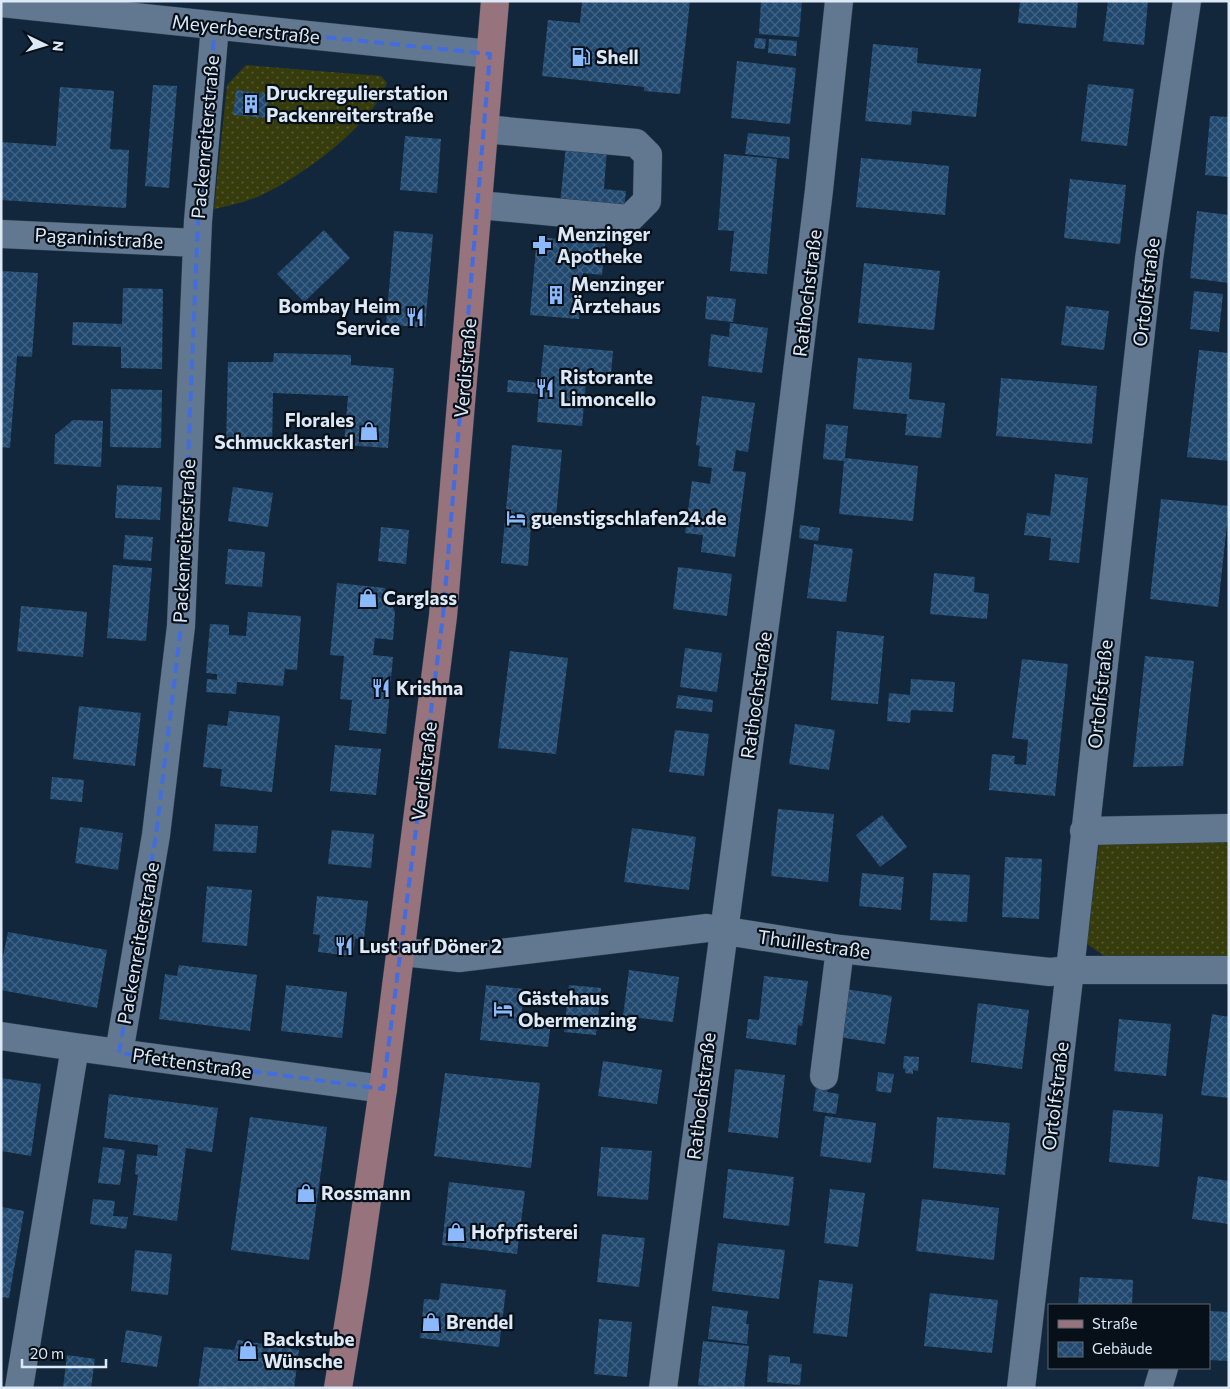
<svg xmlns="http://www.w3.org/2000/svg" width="1230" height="1389" font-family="Commissioner,sans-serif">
<defs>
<pattern id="grass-dots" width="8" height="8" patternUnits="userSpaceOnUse" patternTransform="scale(1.25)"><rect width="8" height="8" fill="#373c0c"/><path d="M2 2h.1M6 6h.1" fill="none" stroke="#545830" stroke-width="1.8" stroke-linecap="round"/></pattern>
<pattern id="building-cross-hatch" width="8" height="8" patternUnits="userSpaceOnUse" patternTransform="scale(1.25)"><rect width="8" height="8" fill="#21496f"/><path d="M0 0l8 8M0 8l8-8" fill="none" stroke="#416384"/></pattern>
</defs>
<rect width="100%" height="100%" fill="#13273c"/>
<!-- grass -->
<path fill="url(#grass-dots)" d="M246,65L381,76L387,83C372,125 306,173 266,193C250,201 232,205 214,209L227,85Z
M1229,842V957L1107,958L1087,944L1099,845Z"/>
<!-- building -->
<path fill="url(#building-cross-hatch)" d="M582,1H690L680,94L644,91V87L542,76L548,20L580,23Z
M761,1H802L799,37L759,34Z
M1020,1H1078L1076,28L1018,23Z
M1108,1H1148L1144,45L1103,41Z
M755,38L766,39L765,49L754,48Z
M769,39L797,41L796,56L768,53Z
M873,44L918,48L917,63L981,69L976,117L912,111L911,125L865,121Z
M737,61L796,68L790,124L731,118Z
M1088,84L1134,89L1127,146L1081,141Z
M153,85L177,86L169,188L145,186Z
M60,87L114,91L110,149L129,150L126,208L1,200V142L56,146Z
M236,90L269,94L267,118L233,115Z
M1210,116L1229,117V177L1205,175Z
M748,133L790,137L789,159L745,154Z
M405,136L441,139L437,193L400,190Z
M566,145L607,149L604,189L626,191L624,210L560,204Z
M724,154L777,159L767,274L730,271L734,231L718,230Z
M861,158L949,166L945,215L856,207Z
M1070,179L1126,185L1120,244L1064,238Z
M1197,211L1229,215V283L1190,278Z
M324,230L350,258L304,302L277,274Z
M394,231L433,234L425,328L386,324Z
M537,237L605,243L602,275L583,273L579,319L530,315Z
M864,263L940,271L934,330L858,323Z
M1,271L38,273L32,357L17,356L10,448L1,447Z
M123,288L163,289L162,369L121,368V347L72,345L73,322L122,324Z
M1194,291L1223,294L1219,332L1190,329Z
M707,296L736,299L733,322L705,319Z
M1066,306L1109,311L1104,350L1061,345Z
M730,323L768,328L762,373L708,366L711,334L729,337Z
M544,345L613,351L610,385L586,383L582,426L537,422L539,394L507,392L508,380L540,383Z
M1199,350L1229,353V461L1187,457Z
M274,353L351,355V365L394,368L388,448L344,445L348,396L273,393L272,448H226L228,362H273Z
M858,358L912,363L909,399L945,403L941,438L905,435L907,414L853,409Z
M1001,378L1097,386L1092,444L996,436Z
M111,389L162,390L161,448L110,447Z
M702,396L755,403L748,452L736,450L733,471L746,472L735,557L701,552L703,535L685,533L692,481L710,484L712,468L698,466L700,446L696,445Z
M73,420L103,421L101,467L54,464L55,435Z
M826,424L848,426L845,458L918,466L913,521L839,514L844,461L823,459Z
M512,445L562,450L555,528L531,526L528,566L501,563Z
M1055,474L1088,478L1079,563L1049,560L1051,538L1024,535L1027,513L1050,516Z
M117,485L162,487L160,520L115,518Z
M233,487L273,493L268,527L228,521Z
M1161,499L1229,506L1218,607L1150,599Z
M800,525L820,528L818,541L799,538Z
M381,527L409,530L406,564L378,561Z
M125,535L153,537L151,561L123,559Z
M814,544L853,549L846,602L807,598Z
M228,549L265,552L262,587L225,584Z
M113,565L152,568L146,641L107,638Z
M678,567L732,574L727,616L673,609Z
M934,573L975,577L974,592L989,594L987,619L930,614Z
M337,583L385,588L395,612L393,640L375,638L373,655L393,657L386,734L349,730L352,700L340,699L344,656L330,655Z
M21,606L87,612L83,657L17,651Z
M248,612L301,616L297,670L285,669L283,686L237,682L236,694L206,692L207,679L217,680V674L206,673L210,624L229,625V635L246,636Z
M837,631L884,636L878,704L831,700Z
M685,648L722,653L717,692L680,687Z
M510,651L568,658L556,754L498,748Z
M1145,656L1194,661L1183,766L1133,767Z
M1022,659L1068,664L1055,796L989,790L992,754L1015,756L1014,764L1026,765L1028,740L1012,738Z
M911,679L955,682L953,712L911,710L910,723L887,721L889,693L910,695Z
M678,695L713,700L712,712L676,708Z
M79,706L141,713L135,766L73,759Z
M229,711L280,716L272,792L220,786L222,769L203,767L208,724L227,726Z
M795,724L835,730L829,770L789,764Z
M675,730L709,734L704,776L669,772Z
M335,745L381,749L376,795L330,791Z
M52,777L84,780L82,802L50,799Z
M778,809L834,814L828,882L771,876Z
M882,815L907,847L880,867L856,835Z
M215,824L258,826L256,853L213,851Z
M80,827L123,833L118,870L75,863Z
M632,828L696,837L689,890L624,882Z
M332,830L374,834L371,868L328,864Z
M1005,857L1042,859L1039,919L1002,917Z
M862,873L904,877L901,910L859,906Z
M933,873L970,875L967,922L930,920Z
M207,886L252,890L247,946L202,942Z
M317,896L368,901L364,939H355L353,956L318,952L320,935L313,934Z
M8,932L107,950L97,1008L1,990V966Z
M179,965L257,975L250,1031L159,1019L165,974L177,976Z
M629,970L679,977L673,1022L623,1016Z
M764,976L808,981L802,1026L798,1025L796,1045L746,1038L748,1019L759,1020Z
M286,985L347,992L342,1038L281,1031Z
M486,985L524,989L521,1019L551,1022L548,1047L480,1040Z
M569,985L601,988L596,1035L564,1032Z
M845,989L892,996L885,1044L838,1037Z
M978,1003L1029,1010L1022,1069L971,1062Z
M1212,1014L1229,1017V1098L1201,1095Z
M1119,1019L1171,1024L1166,1076L1114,1071Z
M904,1056L919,1057L918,1071L913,1070V1074L905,1073V1069H903Z
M603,1061L662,1070L657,1104L598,1096Z
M735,1069L785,1075L778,1138L728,1132Z
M878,1072L894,1074L891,1093L876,1091Z
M445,1073L540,1083L531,1168L434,1156Z
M1,1078L41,1084L31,1156L1,1151Z
M816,1087L828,1088L827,1092L839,1094L836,1114L813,1111Z
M109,1094L218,1108L212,1152L186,1148L177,1221L133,1215L138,1175L135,1174L137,1154L157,1156L158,1145L104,1138Z
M1113,1110L1163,1114L1159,1167L1109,1162Z
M825,1116L876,1123L871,1163L820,1156Z
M250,1117L327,1127L309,1260L231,1250Z
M937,1117L1010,1123L1005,1175L933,1168Z
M103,1147L125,1150L120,1185L98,1183Z
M601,1147L652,1151L648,1200L597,1196Z
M728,1169L794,1177L789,1226L723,1218Z
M1198,1176L1229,1181V1224L1192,1219Z
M449,1182L525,1191L517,1254L442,1245Z
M830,1189L865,1193L858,1247L824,1243Z
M93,1199L115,1201L113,1216L128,1217L126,1229L90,1224Z
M922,1199L999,1208L994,1260L916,1251Z
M1,1207L24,1211L9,1298L1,1297Z
M602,1234L645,1238L639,1287L597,1282Z
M718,1243L785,1250L779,1299L712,1291Z
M135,1250L172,1254L168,1295L131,1291Z
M1080,1277L1133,1280L1132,1305H1078Z
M819,1280L853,1284L847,1337L813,1333Z
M441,1283L506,1290L499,1347L420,1338L424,1299L439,1300Z
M930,1293L998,1300L992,1353L924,1346Z
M712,1306L748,1311L746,1324H749L747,1344L708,1339Z
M1209,1311L1229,1312V1361L1209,1360Z
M599,1319L632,1322L627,1377L594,1374Z
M126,1330L162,1336L157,1367L121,1362Z
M238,1340L299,1350L294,1388H198L204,1347L234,1350Z
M703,1341L749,1346L744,1388H724L698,1385Z
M67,1355L95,1359L91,1388H63Z
M769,1355L790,1357V1363L802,1364L800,1385L767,1382Z"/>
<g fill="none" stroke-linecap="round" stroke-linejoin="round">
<!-- minor casing -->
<g stroke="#314051" stroke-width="29">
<path id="minor" d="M1,3L490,54
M479,205L629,219L647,201L648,155L636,143L484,129
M1,234L197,243
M1084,831L1229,828
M402,952L459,958L707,928L840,949L1050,972L1070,970H1229
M1,1036L75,1047L383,1089
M119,1053L156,835L181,626L198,221L215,26
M824,1076L840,949
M19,1388L75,1047
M663,1388L780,512L819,190L839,1
M1021,1388L1070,970L1149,259L1187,1
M1158,1388L1164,1368"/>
</g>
<!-- major casing -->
<g stroke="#314051" stroke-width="29">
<path id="major" d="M338,1388L355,1283L383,1089L443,616L495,1"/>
</g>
<!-- minor -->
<use href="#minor" stroke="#617890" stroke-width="28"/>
<!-- major -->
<use href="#major" stroke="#96737d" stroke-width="28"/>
</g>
<!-- marked area -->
<path fill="none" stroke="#436dde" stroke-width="4" stroke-dasharray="10 6" stroke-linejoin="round" d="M215,26L490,54L443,616L383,1089L119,1053L156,835L181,626L198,221Z"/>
<!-- icons -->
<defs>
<g id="fuel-bare" transform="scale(1.5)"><path d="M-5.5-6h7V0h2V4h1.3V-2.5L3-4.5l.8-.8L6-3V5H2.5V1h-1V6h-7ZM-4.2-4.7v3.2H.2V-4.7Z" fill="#8cb9fc" stroke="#071019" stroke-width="2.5" paint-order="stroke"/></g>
<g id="building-bare" transform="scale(1.5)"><path d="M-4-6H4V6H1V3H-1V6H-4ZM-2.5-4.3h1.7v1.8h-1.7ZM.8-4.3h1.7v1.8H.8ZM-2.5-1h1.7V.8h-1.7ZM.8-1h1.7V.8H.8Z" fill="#8cb9fc" stroke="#071019" stroke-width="2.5" paint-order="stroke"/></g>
<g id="pharmacy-bare" transform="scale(1.5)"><path d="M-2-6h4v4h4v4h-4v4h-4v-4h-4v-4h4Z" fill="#8cb9fc" stroke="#071019" stroke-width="2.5" paint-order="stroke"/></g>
<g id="restaurant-bare" transform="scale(1.5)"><path d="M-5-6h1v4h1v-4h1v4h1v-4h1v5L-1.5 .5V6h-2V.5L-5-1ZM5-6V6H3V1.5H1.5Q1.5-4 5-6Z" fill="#8cb9fc" stroke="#071019" stroke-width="2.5" paint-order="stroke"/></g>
<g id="shop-bare" transform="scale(1.5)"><path d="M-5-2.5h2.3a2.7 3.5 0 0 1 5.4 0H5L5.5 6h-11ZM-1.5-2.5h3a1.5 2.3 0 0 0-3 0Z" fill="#8cb9fc" stroke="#071019" stroke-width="2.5" paint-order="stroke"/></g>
<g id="hotel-bare" transform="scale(1.5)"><path d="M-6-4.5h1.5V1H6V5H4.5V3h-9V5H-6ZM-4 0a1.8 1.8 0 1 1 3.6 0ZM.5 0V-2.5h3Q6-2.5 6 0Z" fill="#8cb9fc" stroke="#071019" stroke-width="2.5" paint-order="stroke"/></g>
</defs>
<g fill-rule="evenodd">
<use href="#fuel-bare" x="581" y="57"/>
<use href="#building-bare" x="251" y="104"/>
<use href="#pharmacy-bare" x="542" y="245"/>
<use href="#building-bare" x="556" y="295"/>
<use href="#restaurant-bare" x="415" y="317"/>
<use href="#restaurant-bare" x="545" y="388"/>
<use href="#shop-bare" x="369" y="431"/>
<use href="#hotel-bare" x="516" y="518"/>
<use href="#shop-bare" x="368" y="598"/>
<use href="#restaurant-bare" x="381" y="688"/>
<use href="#restaurant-bare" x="344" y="946"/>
<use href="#hotel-bare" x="503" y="1009"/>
<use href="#shop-bare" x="306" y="1193"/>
<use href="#shop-bare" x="456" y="1232"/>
<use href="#shop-bare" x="431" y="1322"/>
<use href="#shop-bare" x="248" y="1350"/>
</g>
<g text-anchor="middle" stroke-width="4.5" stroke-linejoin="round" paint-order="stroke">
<!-- street labels -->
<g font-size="19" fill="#dde9f7" stroke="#071019">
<text transform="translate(246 29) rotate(6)" y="7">Meyerbeerstraße</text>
<text transform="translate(205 137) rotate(-85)" y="7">Packenreiterstraße</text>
<text transform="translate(99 238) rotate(3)" y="7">Paganinistraße</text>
<text transform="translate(1146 292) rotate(-83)" y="7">Ortolfstraße</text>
<text transform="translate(807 293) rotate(-83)" y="7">Rathochstraße</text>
<text transform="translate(465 368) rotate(-85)" y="7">Verdistraße</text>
<text transform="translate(184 541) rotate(-87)" y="7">Packenreiterstraße</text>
<text transform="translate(1100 694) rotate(-84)" y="7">Ortolfstraße</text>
<text transform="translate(756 695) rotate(-82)" y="7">Rathochstraße</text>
<text transform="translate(424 771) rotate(-83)" y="7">Verdistraße</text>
<text transform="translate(138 943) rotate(-80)" y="7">Packenreiterstraße</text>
<text transform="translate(814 944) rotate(8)" y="7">Thuillestraße</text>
<text transform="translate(192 1063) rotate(8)" y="7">Pfettenstraße</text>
<text transform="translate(701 1096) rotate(-83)" y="7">Rathochstraße</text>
<text transform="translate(1055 1096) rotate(-83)" y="7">Ortolfstraße</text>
</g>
<!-- poi labels -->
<g font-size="19" font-weight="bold" fill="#dde9f7" stroke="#071019" text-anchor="start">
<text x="596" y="64">Shell</text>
<text x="266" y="100">Druckregulierstation<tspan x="266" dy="22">Packenreiterstraße</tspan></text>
<text x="557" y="241">Menzinger<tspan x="557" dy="22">Apotheke</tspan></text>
<text x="571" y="291">Menzinger<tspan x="571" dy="22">Ärztehaus</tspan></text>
<text x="400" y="313" text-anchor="end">Bombay Heim<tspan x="400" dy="22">Service</tspan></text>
<text x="560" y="384">Ristorante<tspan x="560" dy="22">Limoncello</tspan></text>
<text x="354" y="427" text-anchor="end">Florales<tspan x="354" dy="22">Schmuckkasterl</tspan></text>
<text x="531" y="525">guenstigschlafen24.de</text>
<text x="383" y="605">Carglass</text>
<text x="396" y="695">Krishna</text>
<text x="359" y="953">Lust auf Döner 2</text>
<text x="518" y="1005">Gästehaus<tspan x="518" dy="22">Obermenzing</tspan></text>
<text x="321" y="1200">Rossmann</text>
<text x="471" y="1239">Hofpfisterei</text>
<text x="446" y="1329">Brendel</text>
<text x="263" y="1346">Backstube<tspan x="263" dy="22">Wünsche</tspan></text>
</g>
</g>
<!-- border -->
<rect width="1230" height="1389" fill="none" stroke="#dde9f7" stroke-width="5"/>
<!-- legend -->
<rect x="1048" y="1304" width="162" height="65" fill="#071019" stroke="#5d6772"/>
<rect x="1058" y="1320" width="25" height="8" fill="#96737d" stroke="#5d6772"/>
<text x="1092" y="1329" font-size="15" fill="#dde9f7">Straße</text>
<rect x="1058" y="1342" width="25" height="15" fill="url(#building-cross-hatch)" stroke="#5d6772"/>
<text x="1092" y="1354" font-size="15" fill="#dde9f7">Gebäude</text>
<!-- north arrow -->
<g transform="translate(45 45) rotate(95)" stroke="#071019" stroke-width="4" paint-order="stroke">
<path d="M0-4L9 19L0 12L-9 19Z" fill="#dde9f7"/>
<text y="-8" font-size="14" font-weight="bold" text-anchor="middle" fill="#dde9f7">N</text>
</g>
<!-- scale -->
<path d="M22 1359v8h84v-8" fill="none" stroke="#dde9f7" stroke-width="2.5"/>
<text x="30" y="1359" font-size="15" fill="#dde9f7" stroke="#071019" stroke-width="4" paint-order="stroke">20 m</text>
</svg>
